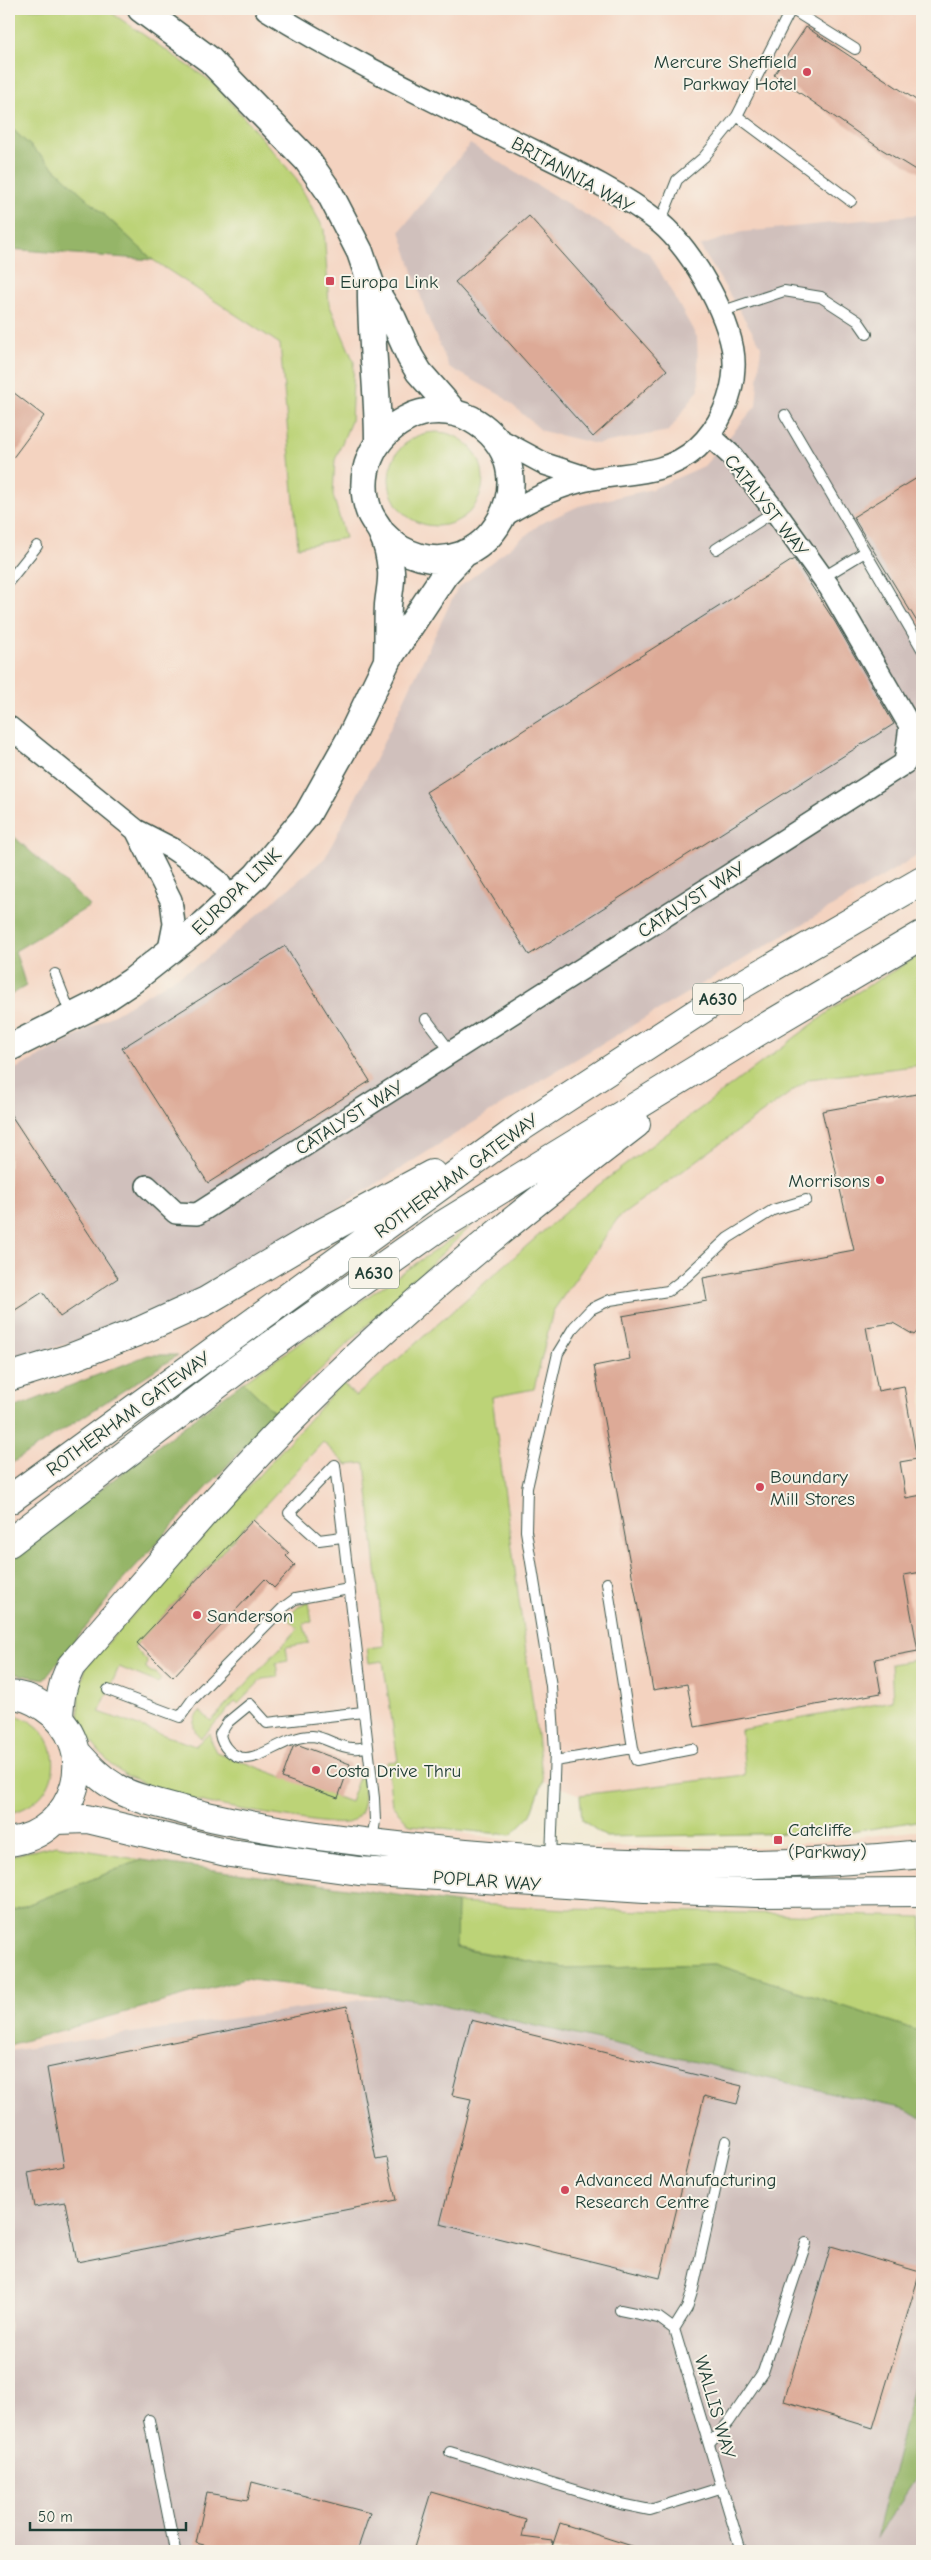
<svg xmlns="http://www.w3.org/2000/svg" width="931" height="2560" font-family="'Comic Neue',sans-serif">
<rect width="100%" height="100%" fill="#f7f3e8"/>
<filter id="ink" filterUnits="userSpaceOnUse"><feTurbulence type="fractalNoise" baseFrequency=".02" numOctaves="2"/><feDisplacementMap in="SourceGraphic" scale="10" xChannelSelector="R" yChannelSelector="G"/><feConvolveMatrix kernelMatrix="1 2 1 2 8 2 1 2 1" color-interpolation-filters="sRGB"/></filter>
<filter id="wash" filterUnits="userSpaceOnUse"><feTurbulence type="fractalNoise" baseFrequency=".0096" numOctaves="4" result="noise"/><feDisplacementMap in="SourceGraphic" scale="20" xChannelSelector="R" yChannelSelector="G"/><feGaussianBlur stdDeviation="1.12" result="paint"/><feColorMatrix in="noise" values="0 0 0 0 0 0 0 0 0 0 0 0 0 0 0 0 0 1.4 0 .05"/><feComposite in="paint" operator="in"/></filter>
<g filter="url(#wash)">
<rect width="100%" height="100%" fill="#f2e9d2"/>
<!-- built -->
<path fill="#f4d3c0" d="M9,9H922V968L555,1238L365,1463L384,1646L367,1648L369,1662L383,1661L398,1761L413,1825L543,1846L768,1847L922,1830V2551H9Z
M922,1065V1659L891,1664L894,1701L742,1730L745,1775L580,1795L543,1781L492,1397L534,1389L553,1311L618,1218L809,1079Z"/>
<!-- industrial -->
<path fill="#d0c0bc" d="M470,144L650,254L697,337L699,389L669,431L597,444L542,431L502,396L449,367L426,313L400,231Z
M922,214V853L541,1080L183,1306L25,1357L9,1359V1072L55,1049L202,962L325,858L375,760L457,589L540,524L579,506L652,489L704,466L756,406L761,346L700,246L742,232Z
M408,1993L922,2087V2537L918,2551H9V2051Z"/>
<!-- green -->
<path fill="#bcd377" stroke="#6e8856" d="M9,9H106L215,84L295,177L324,229L329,304L354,362L351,421L335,460L333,495L345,538L298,547L280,344L153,260L9,126Z
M389 479a47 47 0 1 1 94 0a47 47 0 1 1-94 0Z
M922,954V1065L809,1079L618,1218L553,1311L534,1389L492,1397L543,1781L531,1815L511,1835L410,1825L392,1805L387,1762L398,1761L383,1661L369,1663L367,1648L384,1646L365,1463L347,1465L323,1442L134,1647L147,1661L146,1668L151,1672L156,1673L161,1679L158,1683L119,1667L99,1712L195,1746L210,1733L211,1742L216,1752L350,1802L359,1777L363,1778C364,1795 367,1813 350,1822C339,1827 289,1817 275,1815C225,1807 169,1798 124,1774C110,1767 86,1738 81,1723C75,1704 81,1684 86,1667L342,1383L356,1396L580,1199L846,999Z
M472,1225L275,1413L243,1382Z
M309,1602L312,1622L303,1623L309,1643L286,1647L288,1661L276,1663L278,1677L262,1679L238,1704L235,1702L201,1738C191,1729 192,1720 200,1711L211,1721L298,1629L287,1618L300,1605Z
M922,1659V1820L852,1832L606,1837L582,1820L580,1795L745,1775L741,1730L893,1701L891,1664Z
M9,1714C69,1724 68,1802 9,1813Z
M57,1845L141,1860L9,1912V1856Z
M457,1903L566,1909L922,1917V2032L715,1964L565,1968L455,1947Z"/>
<!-- forest -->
<path fill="#95b568" stroke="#5a794e" d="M9,126L153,260L9,249Z
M9,832L90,906L15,951L26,986L9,996Z
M148,1355H178L9,1465V1410Z
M243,1382L275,1413L123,1580L45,1679L9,1673V1563L54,1524Z
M141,1860L457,1903L456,1948L565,1968L715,1964L922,2032V2118L904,2109L430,2002L244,1979L9,2045V1912Z
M922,2356V2469L876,2539Z"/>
<g id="blocks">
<!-- building -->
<path fill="#ddaa97" d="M806,27L922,104V174L878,147L774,75Z
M529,216L667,370L593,437L455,282Z
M9,389L44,416L9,463Z
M922,475V630L853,517Z
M794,559L835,622L894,724L529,955L426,792Z
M285,946L370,1081L208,1183L122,1048Z
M922,1093V1326L914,1335L893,1323L866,1327L878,1391L904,1386L917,1459L900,1462L906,1498L922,1495V1572L904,1575L918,1651L875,1659L881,1693L695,1727L687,1684L653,1690L594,1366L630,1359L622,1316L707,1301L703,1278L854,1250L822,1111Z
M9,1112L118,1278L60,1317L43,1292L9,1314Z
M253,1520L289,1553L286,1556L295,1565L274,1588L265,1579L173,1677L137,1643Z
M299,1745L350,1764L338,1798L282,1778L293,1747Z
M347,2006L376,2160L387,2158L396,2200L77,2262L65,2202L34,2207L28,2173L64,2166L47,2068Z
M471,2020L742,2086L737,2104L704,2096L660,2278L440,2224L471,2099L452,2095Z
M831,2246L920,2272L873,2428L784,2401Z
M252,2482L370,2513L357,2551H228L196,2543L207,2493L248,2500Z
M431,2492L526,2520L522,2537L553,2541L552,2547L560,2523L638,2548V2551H413Z"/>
</g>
</g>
<g filter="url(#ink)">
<use href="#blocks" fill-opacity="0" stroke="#3f574c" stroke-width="1"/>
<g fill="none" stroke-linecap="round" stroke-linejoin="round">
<!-- service casing -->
<g stroke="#3f574c" stroke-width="12">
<path id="service" d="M791,9L855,49
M737,116L851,201
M660,223L677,180L704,157L737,116L791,9
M720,312L784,291L821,297L858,321L867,334
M785,415L922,649
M716,549L775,511
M822,578L865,552
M9,581L37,546
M55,974L71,1015
M426,1019L451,1052
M335,1465L374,1798L375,1821L372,1841
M335,1465L289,1513L319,1540L342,1537
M607,1583L633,1748
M108,1690L180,1717L193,1699L284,1607L295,1599L349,1589
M363,1712L267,1723L250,1704L228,1722L220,1734C222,1747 233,1758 246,1758C264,1758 286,1736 312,1736C326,1737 339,1748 353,1748C358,1749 363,1747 368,1747
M555,1761L633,1748L636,1760L692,1749
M551,1858L555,1751L551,1686L526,1531L527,1488L558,1353L574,1327L591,1309L610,1300L668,1291L686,1277L728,1238L773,1210L806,1200
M620,2310L659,2318L674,2329L741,2551
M674,2329L687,2308L693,2289L726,2141
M149,2420L175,2551
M709,2444L729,2422L763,2372L806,2243
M450,2452L621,2504L650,2510L720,2488"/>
</g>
<!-- minor casing -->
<g stroke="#3f574c" stroke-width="24">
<path id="minor" d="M266,9C344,58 426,97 508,138C560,164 615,188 660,223C692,249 736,325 734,367C733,397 719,428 697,448C667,475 630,472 593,479C563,484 531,499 505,515
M493,436L545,464L591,479
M9,727L136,830L173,849L204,870L218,881L230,900
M136,830L171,900L174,924L168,954
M147,1186L176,1213L197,1214L905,763L910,726L830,588L775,511L731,455L709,435"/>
</g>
<!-- tertiary casing -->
<g stroke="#3f574c" stroke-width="29">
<path id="tertiary" d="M141,9L210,60L307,160L328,190L360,252L371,284L393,319L410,357L419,372L455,413
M371,284C370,337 378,388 378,441
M383,534C388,539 394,545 401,549C486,596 558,467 471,419C452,409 425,408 406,419C372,437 356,474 369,511C372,520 379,526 382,534C387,544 390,559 391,571C392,582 389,593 388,605C387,623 388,642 387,661
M9,1048L99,1003L132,981L204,924L256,876L307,815L349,740L387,661L445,574L465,553"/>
</g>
<!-- secondary casing -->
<g stroke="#3f574c" stroke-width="30">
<path id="secondary" d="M9,1695C21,1695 34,1700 44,1707C104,1745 77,1834 9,1842
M76,1752C88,1765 99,1778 115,1787C131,1797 150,1801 168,1806C217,1820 267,1829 318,1836C517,1863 721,1875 922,1854
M57,1820L87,1819L230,1853L359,1871L645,1889L757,1893L922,1892"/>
</g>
<!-- trunk casing -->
<g stroke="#3f574c" stroke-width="30">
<path id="trunk" d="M9,1377L70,1358L142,1330L206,1301L314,1237L432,1174
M9,1500L520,1128L724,995L922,881
M9,1543L242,1366L436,1229L759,1031L922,935
M59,1717C60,1698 62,1683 71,1666C144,1583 214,1498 292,1419C398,1311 516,1216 636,1124"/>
</g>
<!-- service -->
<use href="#service" stroke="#fff" stroke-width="10"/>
<!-- minor -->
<use href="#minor" stroke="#fff" stroke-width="21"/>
<!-- tertiary -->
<use href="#tertiary" stroke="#fff" stroke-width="26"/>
<!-- secondary -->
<use href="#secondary" stroke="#fff" stroke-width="28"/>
<!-- trunk -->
<use href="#trunk" stroke="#fff" stroke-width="28"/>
</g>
</g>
<!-- markers -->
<g fill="#d1495b" stroke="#f7f3e8" stroke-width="2">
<circle cx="807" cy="72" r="5"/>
<rect x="325" y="276" width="10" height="10" rx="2.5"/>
<circle cx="880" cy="1180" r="5"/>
<circle cx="760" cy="1487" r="5"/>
<circle cx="197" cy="1615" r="5"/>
<circle cx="316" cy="1770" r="5"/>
<rect x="773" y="1835" width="10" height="10" rx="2.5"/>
<circle cx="565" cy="2190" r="5"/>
</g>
<g text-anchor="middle" stroke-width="4" stroke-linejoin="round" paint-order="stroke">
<!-- shield labels -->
<g fill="#f7f3e8" stroke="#60746a" stroke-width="1">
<rect x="693" y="983.5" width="50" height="31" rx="4"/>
<rect x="349" y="1257.5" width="50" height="31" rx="4"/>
</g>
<g font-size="18" font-weight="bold" fill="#1f3d34">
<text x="718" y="1005">A630</text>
<text x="374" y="1279">A630</text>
</g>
<!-- poi labels -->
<g font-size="19" fill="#1f3d34" stroke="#f7f3e8" text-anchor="start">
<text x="797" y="68" text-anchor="end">Mercure Sheffield<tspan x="797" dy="22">Parkway Hotel</tspan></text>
<text x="340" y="288">Europa Link</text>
<text x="870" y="1187" text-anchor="end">Morrisons</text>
<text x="770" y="1483">Boundary<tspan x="770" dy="22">Mill Stores</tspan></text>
<text x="207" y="1622">Sanderson</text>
<text x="326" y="1777">Costa Drive Thru</text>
<text x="788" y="1836">Catcliffe<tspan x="788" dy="22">(Parkway)</tspan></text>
<text x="575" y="2186">Advanced Manufacturing<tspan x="575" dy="22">Research Centre</tspan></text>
</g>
<!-- street labels -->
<g font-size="19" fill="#1f3d34" stroke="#f7f3e8">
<text transform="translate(573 174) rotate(29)" y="7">BRITANNIA WAY</text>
<text transform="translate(767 505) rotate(52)" y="7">CATALYST WAY</text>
<text transform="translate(236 891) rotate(-44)" y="7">EUROPA LINK</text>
<text transform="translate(691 899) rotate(-33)" y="7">CATALYST WAY</text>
<text transform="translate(349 1117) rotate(-32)" y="7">CATALYST WAY</text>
<text transform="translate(456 1175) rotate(-36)" y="7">ROTHERHAM GATEWAY</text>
<text transform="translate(128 1413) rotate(-36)" y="7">ROTHERHAM GATEWAY</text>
<text transform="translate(487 1880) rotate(4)" y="7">POPLAR WAY</text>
<text transform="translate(716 2407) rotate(74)" y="7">WALLIS WAY</text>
</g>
</g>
<!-- margin -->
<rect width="931" height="2560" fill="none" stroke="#f7f3e8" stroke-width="30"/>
<!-- scale -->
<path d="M30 2522v8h156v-8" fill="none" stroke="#1f3d34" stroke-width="2.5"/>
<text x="38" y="2522" font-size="15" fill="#1f3d34" stroke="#f7f3e8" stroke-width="4" paint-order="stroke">50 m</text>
</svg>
